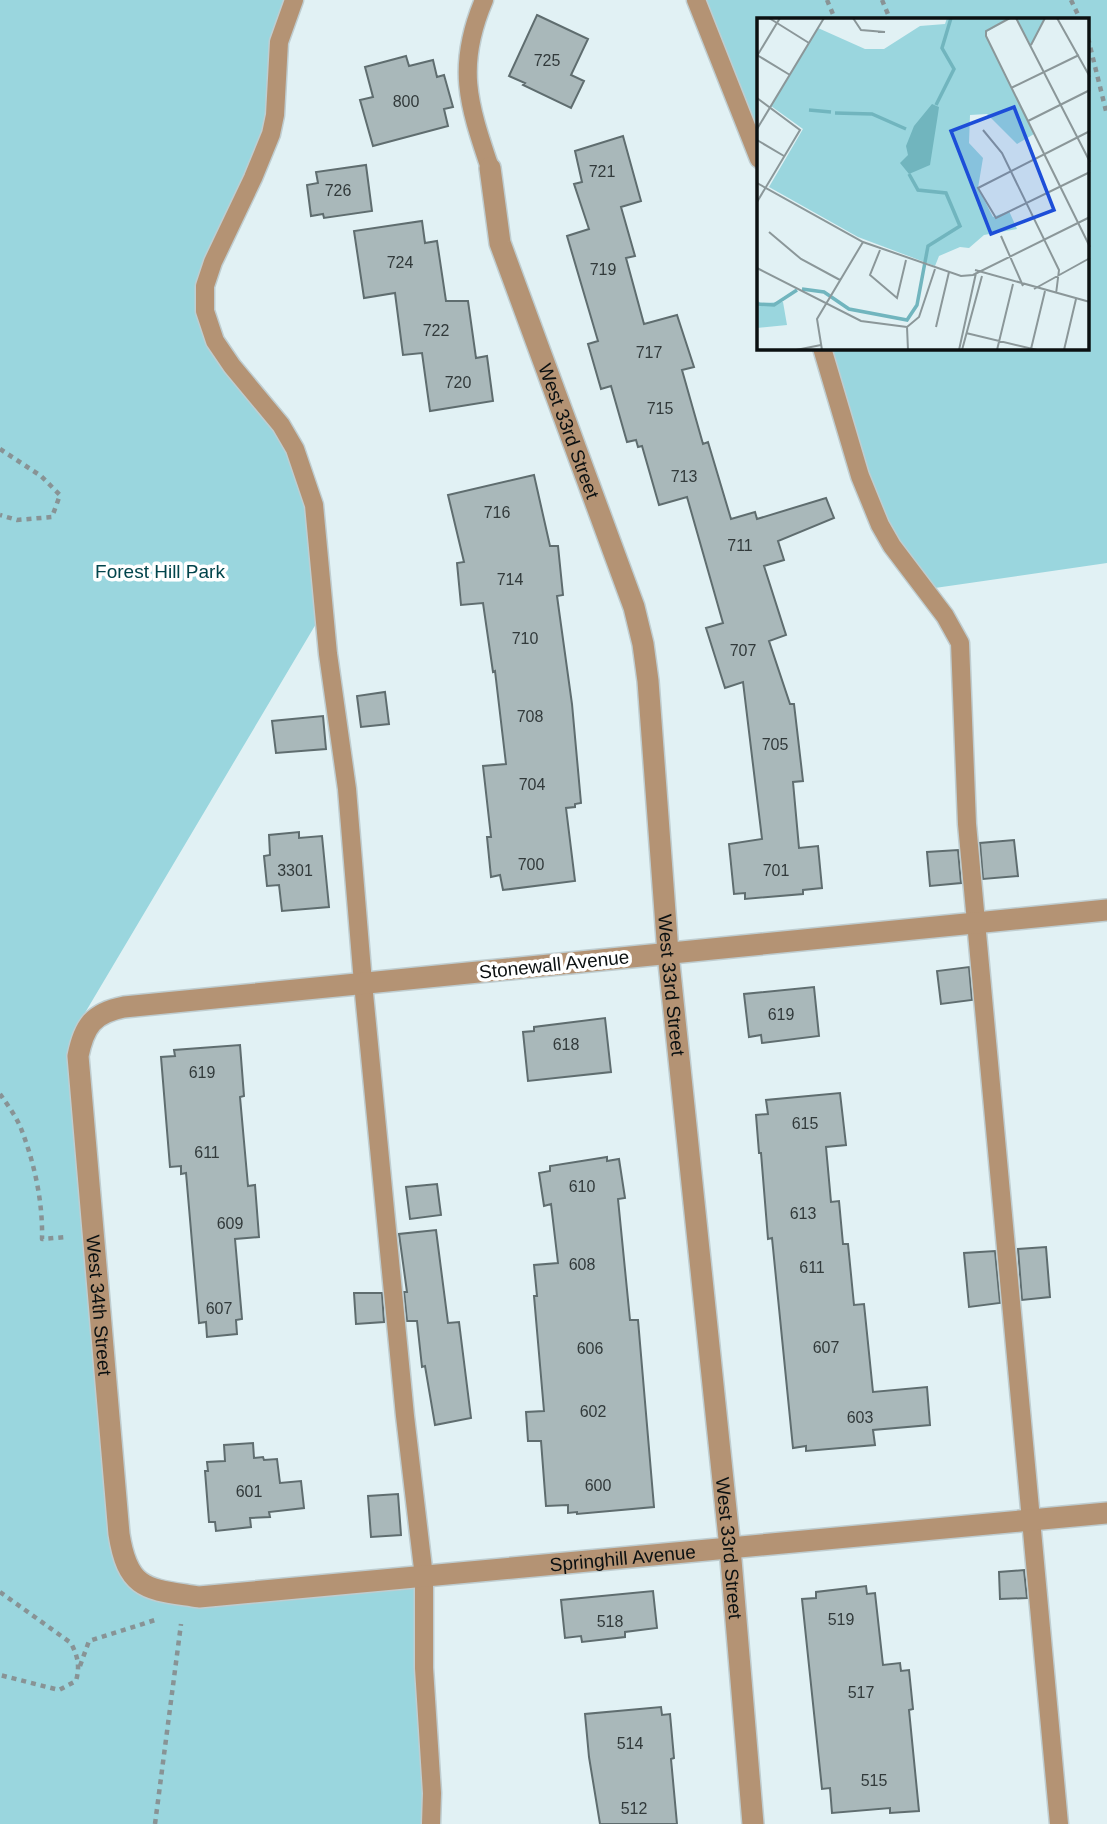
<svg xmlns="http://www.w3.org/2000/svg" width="1107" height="1824" font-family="Arial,sans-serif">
<rect width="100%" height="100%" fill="#e1f1f4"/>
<!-- green -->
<path fill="#9ad6de" d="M0,0H291L270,106L258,150L206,291L212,330L286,426L329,602L76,1028L130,1565L159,1589L422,1578L429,1824H0Z
M695,0H1107V563L928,589L883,531L821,348H1088V19H759V160Z"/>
<!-- building -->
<path fill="#a9b8ba" stroke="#5f6d6f" stroke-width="2" d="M537,15L588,39L571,75L584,81L571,108L523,85L525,83L509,76Z
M406,56L409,66L433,60L437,77L444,75L453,107L444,109L448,126L373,146L360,100L373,97L365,67Z
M623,136L641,201L621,207L635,256L626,258L644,324L677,315L694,367L682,370L703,444L708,442L731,519L755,512L757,519L826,498L834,518L778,541L784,560L764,566L786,635L769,641L790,704H794L803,781L793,782L799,848L818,846L822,888L803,890V894L745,899V893L734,894L729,844L762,839L743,682L725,688L706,628L723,623L687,497L659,505L642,446L638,447L636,440L627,442L611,386L601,389L588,344L598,341L567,236L589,229L574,184L582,182L575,151Z
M366,165L372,211L324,218L323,214L311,216L307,185L318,183L316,172Z
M422,221L425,243L437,241L446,301H468L476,358L487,356L493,401L430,411L422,353L403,355L395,293L364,298L354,231Z
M534,475L550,546H558L563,595L557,596L572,704L581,803L575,804V807L566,808L575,881L503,890L500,875L491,877L487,837H491L483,766L506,764L495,671L493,672L483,603L461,605L457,563L464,562L448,495Z
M385,692L389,724L361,727L357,696Z
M323,716L326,749L276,753L272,721Z
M299,832V838L322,836L329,907L282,911L279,885L267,886L264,856L270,855L269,835Z
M1014,840L1018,876L983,879L980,843Z
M958,850L961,883L930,886L927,852Z
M969,967L972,1000L941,1004L937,971Z
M814,987L819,1036L762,1043L761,1035L749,1037L744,994Z
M605,1018L611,1072L528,1081L523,1032L534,1031V1027Z
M240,1045L244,1096L240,1097L248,1186L255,1185L259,1237L235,1239L242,1319L236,1320L237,1334L207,1337L206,1322L199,1323L186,1173L181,1174V1166L170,1167L161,1057L175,1056L174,1050Z
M840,1093L846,1145L826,1147L831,1202L839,1201L843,1244H848L854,1305L864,1304L873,1392L927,1387L930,1425L873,1430L875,1445L806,1451V1446L793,1448L772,1238L768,1239L761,1153H759L756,1115L768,1114L766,1100Z
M607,1157V1161L619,1159L625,1198L618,1199L630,1320H638L654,1507L577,1514V1512L568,1513V1505L546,1506L541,1441H528L526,1412L544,1411L534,1296H537L534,1265L558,1263L551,1204L544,1206L539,1173L550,1171V1166Z
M437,1184L441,1215L410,1219L406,1187Z
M436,1230L448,1323L459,1322L471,1418L435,1425L425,1366L422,1367L417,1321H407L404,1292H407L399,1234Z
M1046,1247L1050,1297L1022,1300L1018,1249Z
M995,1251L1000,1303L969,1307L964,1253Z
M354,1293H382L384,1322L356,1324Z
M253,1443L254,1458L263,1457L264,1460L277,1459L280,1483L301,1481L304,1508L269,1512L270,1517L250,1518L251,1527L216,1531L215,1522H209L205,1471H208L207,1462L225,1461L224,1445Z
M398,1494L401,1535L371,1537L368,1496Z
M1024,1570L1027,1598L1000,1599L999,1572Z
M866,1586L867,1594L875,1593L883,1665L900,1663L901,1671L909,1670L913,1709L909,1710L919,1811L890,1813V1808L832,1813L830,1788L822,1789L802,1599L816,1598V1592Z
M653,1591L657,1628L625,1632V1637L582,1642L581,1636L565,1638L561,1600Z
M661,1707L662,1715L670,1714L674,1758L671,1759L677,1824H600L589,1757L585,1714Z"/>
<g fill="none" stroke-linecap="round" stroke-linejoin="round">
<!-- lane casing -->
<g stroke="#bfcdd0" stroke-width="21">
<path id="lane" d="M294,0L279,42L275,115L271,134L253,178L213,262L205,286V311L215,341L232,366L281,425L295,449L314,505L328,654L347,789L363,983L405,1416L424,1577V1668L432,1793L431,1824
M484,0C456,66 468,103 490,168
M696,0L759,159
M822,348L860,476L880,525L892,546L945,616L960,643L967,824L1059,1824"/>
</g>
<!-- street casing -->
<g stroke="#bfcdd0" stroke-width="24">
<g id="street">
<path id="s1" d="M490,168L500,243L634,607L643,644L648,681L668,953L730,1548L753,1824"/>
<path id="s2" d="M1107,910L124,1007C93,1013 84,1026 78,1056L119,1534C128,1592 149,1589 199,1597L1107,1513"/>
</g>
</g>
<!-- path -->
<path stroke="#889395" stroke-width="4.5" stroke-dasharray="5 5" stroke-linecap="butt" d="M827,0L835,19
M882,0L890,19
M1071,0L1080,19
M1088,38L1107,115
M0,449L41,476L60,495L52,517L17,520L0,515
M0,1094C7,1104 15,1115 20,1126C34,1161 43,1201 42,1239L66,1237
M0,1592L71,1643C78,1657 80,1666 76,1681L59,1690L0,1675
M80,1666L89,1641L155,1620
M155,1824L181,1624"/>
<!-- lane -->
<use href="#lane" stroke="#b49374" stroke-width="18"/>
<!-- street -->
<use href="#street" stroke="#b49374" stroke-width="21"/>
</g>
<g text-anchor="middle" stroke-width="7" stroke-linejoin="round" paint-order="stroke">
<!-- number labels -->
<g font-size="16" fill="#323a3b">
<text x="547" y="66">725</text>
<text x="406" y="107">800</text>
<text x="602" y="177">721</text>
<text x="338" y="196">726</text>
<text x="400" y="268">724</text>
<text x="603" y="275">719</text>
<text x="436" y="336">722</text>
<text x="649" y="358">717</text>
<text x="458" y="388">720</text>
<text x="660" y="414">715</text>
<text x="684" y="482">713</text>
<text x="497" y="518">716</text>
<text x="740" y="551">711</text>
<text x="510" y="585">714</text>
<text x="525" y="644">710</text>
<text x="743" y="656">707</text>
<text x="530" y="722">708</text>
<text x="775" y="750">705</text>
<text x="532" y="790">704</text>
<text x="531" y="870">700</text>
<text x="295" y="876">3301</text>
<text x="776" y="876">701</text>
<text x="781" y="1020">619</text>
<text x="566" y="1050">618</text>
<text x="202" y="1078">619</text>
<text x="805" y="1129">615</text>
<text x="207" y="1158">611</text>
<text x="582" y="1192">610</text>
<text x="803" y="1219">613</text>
<text x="230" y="1229">609</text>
<text x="582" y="1270">608</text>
<text x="812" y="1273">611</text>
<text x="219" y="1314">607</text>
<text x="826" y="1353">607</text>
<text x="590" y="1354">606</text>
<text x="593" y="1417">602</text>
<text x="860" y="1423">603</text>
<text x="598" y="1491">600</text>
<text x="249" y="1497">601</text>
<text x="841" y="1625">519</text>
<text x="610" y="1627">518</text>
<text x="861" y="1698">517</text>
<text x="630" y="1749">514</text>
<text x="874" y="1786">515</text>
<text x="634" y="1814">512</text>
</g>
<!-- street labels -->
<g font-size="19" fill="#0b1011" stroke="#fff">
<text dy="7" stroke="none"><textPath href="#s1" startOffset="276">West 33rd Street</textPath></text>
<text transform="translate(554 964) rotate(-6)" y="7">Stonewall Avenue</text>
<text dy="7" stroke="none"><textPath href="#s1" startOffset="844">West 33rd Street</textPath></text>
<text dy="7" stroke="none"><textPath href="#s2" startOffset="1311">West 34th Street</textPath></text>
<text dy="7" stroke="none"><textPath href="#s1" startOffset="1410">West 33rd Street</textPath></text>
<text dy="7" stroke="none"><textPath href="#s2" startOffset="2081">Springhill Avenue</textPath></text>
</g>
<!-- park labels -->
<g font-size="19" fill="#02444b" stroke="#fff">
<text x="160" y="578">Forest Hill Park</text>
</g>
</g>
<!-- overview -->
<g transform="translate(757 18)">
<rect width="332" height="332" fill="#e1f1f4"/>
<path d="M190,0H253L228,15L277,116L260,126L230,96L213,97L212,125L226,140L221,170L236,199L252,193L260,211L227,217L212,230L203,229L182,238L178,248L101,219L12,169L46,111L14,88L61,10L108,31H127L163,8L188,6ZM288,0L274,27L259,1ZM0,281L3,285L26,284L30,307L0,310Z" fill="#9ad6de"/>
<path d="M175,86L182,89L181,96L173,147L152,156L143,145L151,137L149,128L157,108Z" fill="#71b5be"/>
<path fill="none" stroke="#71b5be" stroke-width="3.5" d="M179,87L197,51L185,30L194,0M52,92L74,94M78,95L115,96L149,111M45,271L67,274L92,291L150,302L160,287L171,228L203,208L189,175L161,172L152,156M0,286L17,287L40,272"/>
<path fill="none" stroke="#8b9799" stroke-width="2" d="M12,0L52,25M96,0L104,12L128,14H121M253,0L229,13V18L333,229M259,0L333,144M300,0L333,59M274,27L288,0M0,37L33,57M0,38L23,0M254,70L322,37M0,80L43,112L0,184M271,103L333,72M0,111L67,0M226,112L245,135L302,252L299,276M333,113L221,170L239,200L333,154M0,122L27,138M0,165L106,224L204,258L216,257L333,199M12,214L44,241L83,262M244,218L266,268M123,232L113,257L140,280L149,242M0,250L104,303L150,309M218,252L333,284M277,271L333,240M150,309L162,299L178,251M150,309L151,332M179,309L192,254M209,315L280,332M274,331L288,273M39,332L64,327M65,332L60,301L106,224M202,332L219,255M205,332L225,258M240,332L256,266M307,332L319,281"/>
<path fill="#1d4ed8" fill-opacity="0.15" stroke="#1d4ed8" stroke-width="3.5" d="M257,89L297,192L234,216L194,113Z"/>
<rect width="332" height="332" fill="none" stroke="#0b1011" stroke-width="3.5"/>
</g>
</svg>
